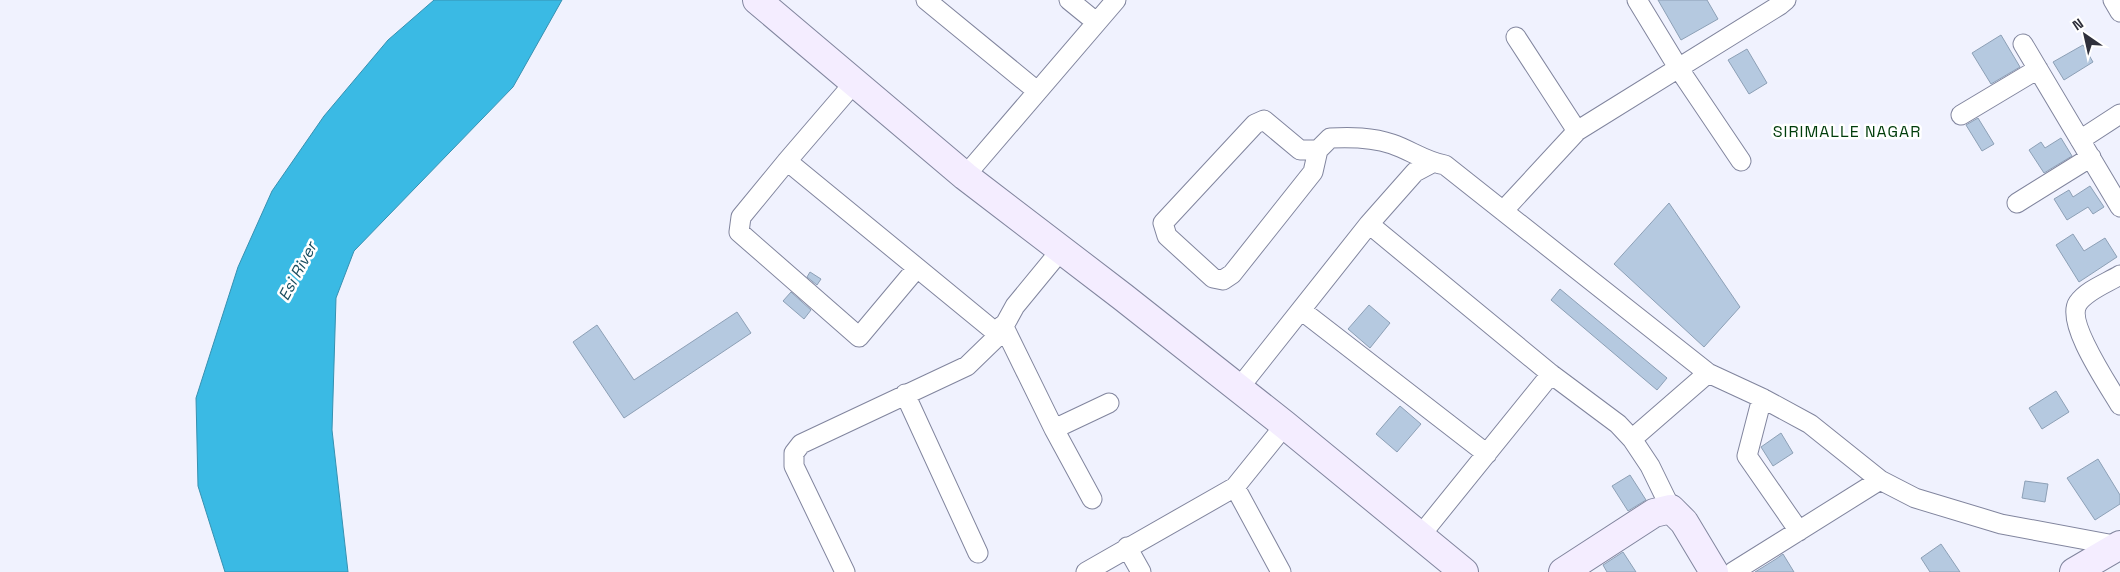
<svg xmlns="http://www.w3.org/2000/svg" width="2120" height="572" font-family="'Space Grotesk',sans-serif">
<rect width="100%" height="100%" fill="#f0f2fe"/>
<!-- water -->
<path fill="#3abae4" stroke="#3791b1" d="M434,0H562L513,87L354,251L336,298L332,430L348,572H225L198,486L196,398L238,267L272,191L324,116L388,40Z"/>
<!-- building -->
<path fill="#b5c9e0" stroke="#8da0b6" d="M1658,0H1707L1718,19L1681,40Z
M2001,35L2020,67L1991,84L1972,53Z
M2083,45L2093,62L2064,80L2053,62Z
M1747,49L1767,83L1749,94L1728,60Z
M1978,118L1994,144L1982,151L1966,125Z
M2061,138L2072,156L2044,173L2029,150L2041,142L2045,148Z
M2090,186L2104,207L2093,214L2088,207L2067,220L2054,199L2069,190L2073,197Z
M1669,203L1740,307L1704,347L1614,264Z
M2073,234L2084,251L2105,238L2117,257L2079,282L2056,245Z
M810,272L821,279L817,285L807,277Z
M1560,289L1667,378L1657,390L1551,300Z
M791,292L811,310L804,319L783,301Z
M1369,305L1390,323L1370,348L1348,329Z
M737,312L751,333L624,418L573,342L597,325L634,380Z
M2056,391L2069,412L2042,429L2029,408Z
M1400,406L1421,424L1397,452L1376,434Z
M1781,433L1793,453L1773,466L1761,447Z
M2098,459L2120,495V504L2095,520L2067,478Z
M1630,475L1646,500L1628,511L1612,486Z
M2025,481L2048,484L2045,502L2022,498Z
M1941,544L1960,572H1930L1921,558Z
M1623,552L1636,572H1607L1603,565Z
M1783,554L1794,572H1755L1776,559Z"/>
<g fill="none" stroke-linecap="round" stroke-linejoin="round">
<!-- street casing -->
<g stroke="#81859e" stroke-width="21">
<path id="street" d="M926,0L1037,91
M1069,0L1096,22
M1637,0L1679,69L1741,161
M2113,0L2120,12
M1516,37L1577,131
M2023,44L2120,207
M854,83L787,161L741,217L739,232L859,337L916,269
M1961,115L2038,69
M2080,140L2120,114
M1318,150L1313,172L1232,274L1223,280L1213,278L1167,236L1163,223L1255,124L1264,120L1300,150H1318L1330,138C1351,137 1372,137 1392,144C1410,150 1426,162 1445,165L1708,373L1762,398L1810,424L1880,480L1915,498L2001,524L2119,546
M787,161L999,335
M965,176L1116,0
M2017,203L2091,157
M1503,211L1577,131L1780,5L1786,0
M1369,224L1551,374L1618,424L1632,439L1650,466L1671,509
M2120,275C2107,283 2087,290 2078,303C2065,322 2109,386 2120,405
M1301,310L1487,454
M1003,325L1054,429L1092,499
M1239,388L1369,224L1415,172L1432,163
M905,394L978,553
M1762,398L1747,456L1799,531
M1054,429L1109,403
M1632,439L1708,373
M1235,487L1281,572
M1420,536L1551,374
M1127,547L1141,572
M845,572L794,466V453L801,444L967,366L999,335L1015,306L1061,250
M1086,572L1235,487L1285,425
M1733,572L1880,480"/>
</g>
<!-- secondary casing -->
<g stroke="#81859e" stroke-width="30">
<path id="secondary" d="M757,0L965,176L1123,297L1285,425L1464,572
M1563,572L1654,513L1671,509L1684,522L1714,572
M2074,572L2120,545"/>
</g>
<!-- street -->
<use href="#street" stroke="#fff" stroke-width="19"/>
<!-- secondary -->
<use href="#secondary" stroke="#f4edff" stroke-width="28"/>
</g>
<g text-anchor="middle" stroke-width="5" stroke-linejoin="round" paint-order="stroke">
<!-- neighbourhood labels -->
<g font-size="16" letter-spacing="1" fill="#003d0a" stroke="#fff">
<text x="1847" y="137">SIRIMALLE NAGAR</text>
</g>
<!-- water labels -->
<g font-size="16" font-style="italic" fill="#1b4e60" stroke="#fff">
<text transform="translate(297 271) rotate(-62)" y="6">Esi River</text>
</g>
</g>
<!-- north arrow -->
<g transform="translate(2085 35) rotate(326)" stroke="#ffffff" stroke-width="4" paint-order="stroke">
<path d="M0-4L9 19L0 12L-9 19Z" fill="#2f303b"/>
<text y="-8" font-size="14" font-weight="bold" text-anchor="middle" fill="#2f303b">N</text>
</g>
</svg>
